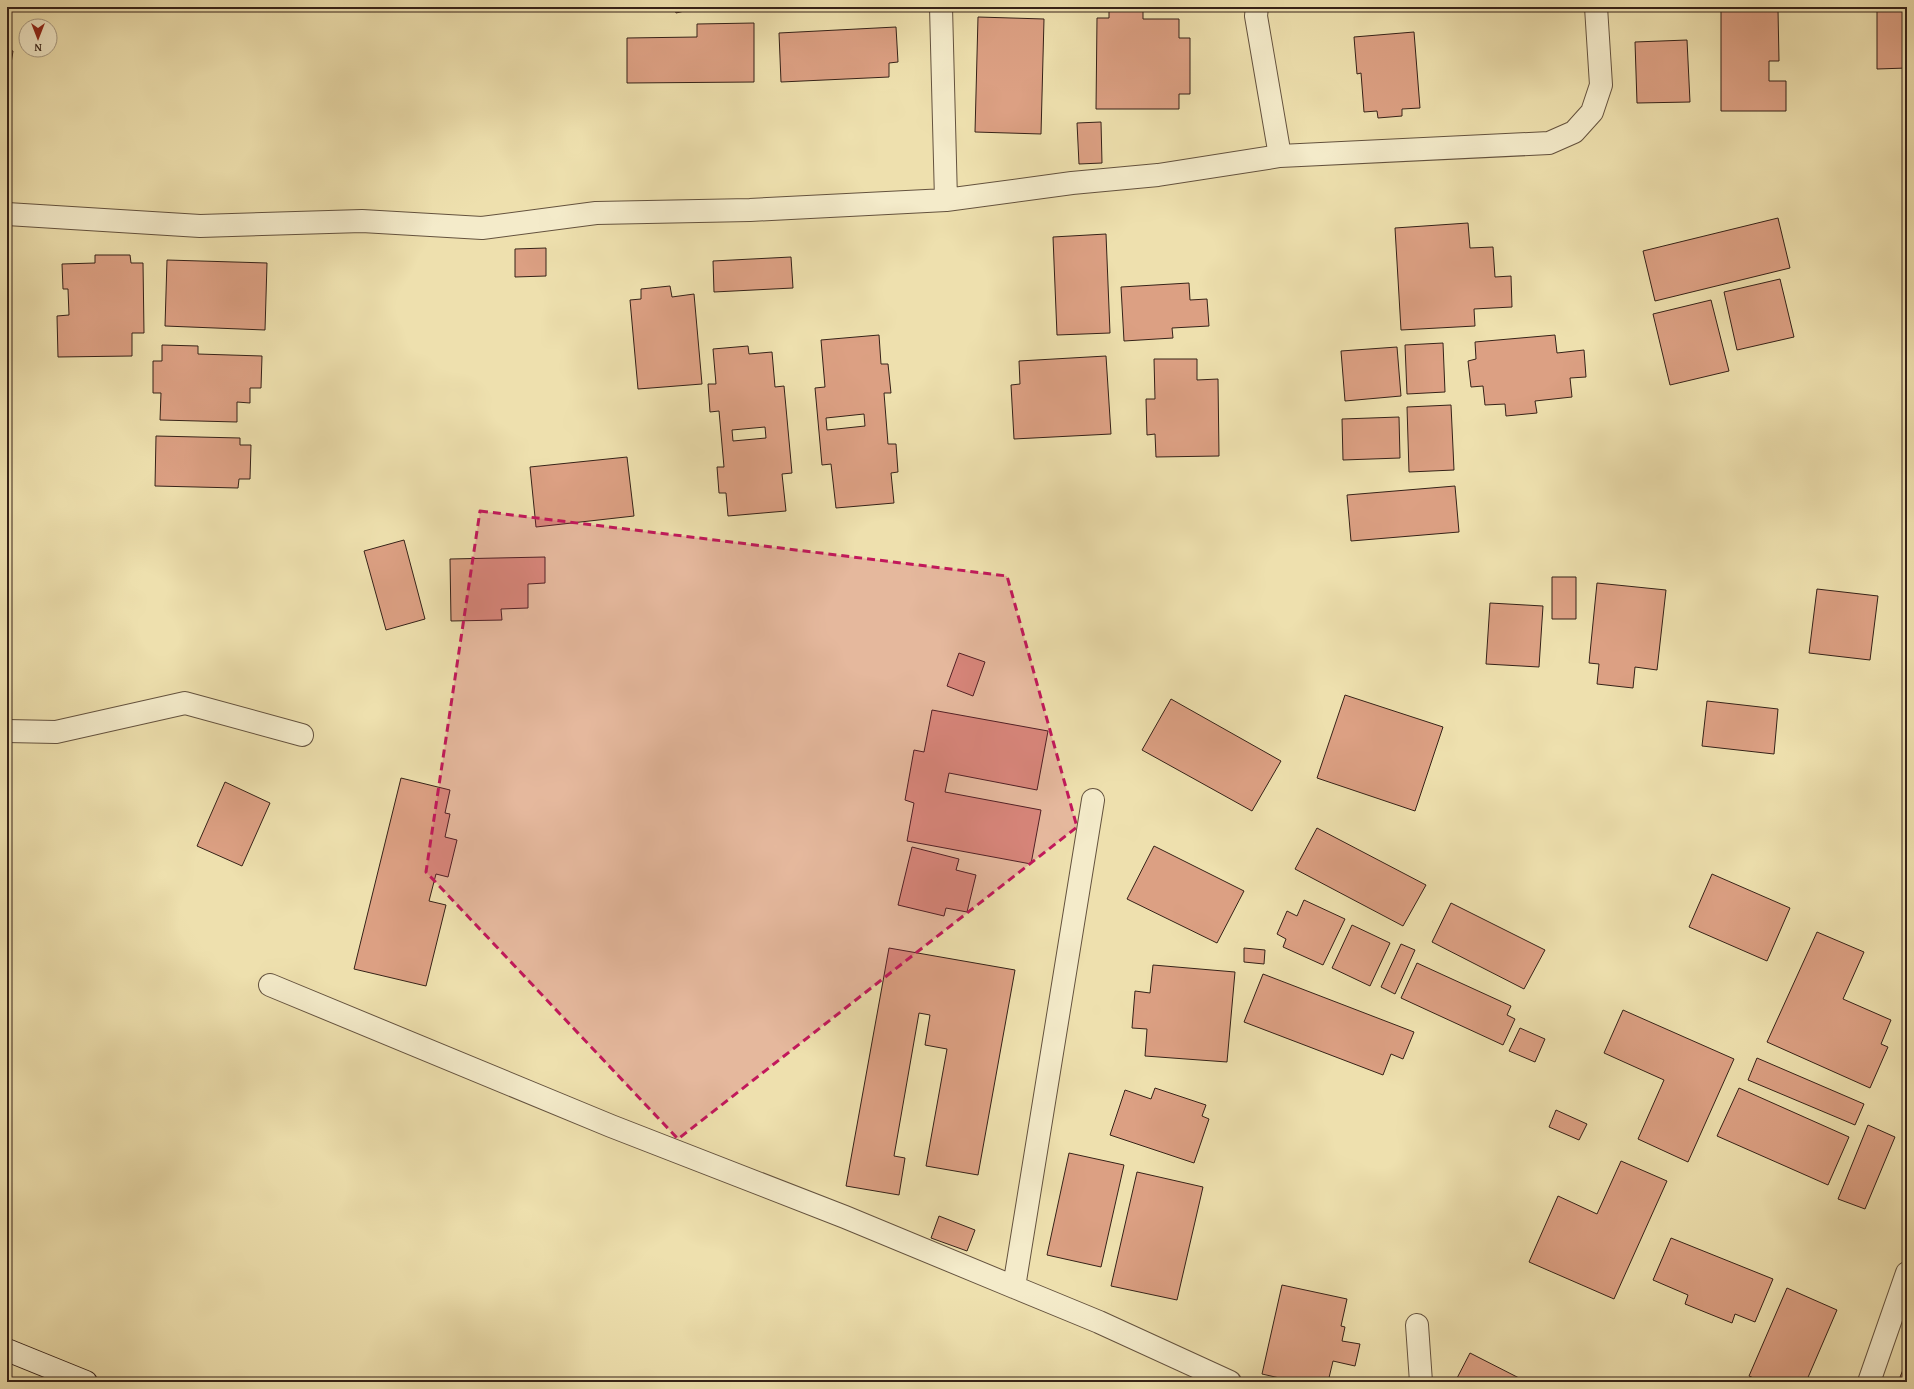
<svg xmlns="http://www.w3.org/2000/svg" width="1914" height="1389" font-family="'Gentium Book Plus',serif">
<rect width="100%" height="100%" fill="#eee0ae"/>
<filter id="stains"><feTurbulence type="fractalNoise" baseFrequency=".005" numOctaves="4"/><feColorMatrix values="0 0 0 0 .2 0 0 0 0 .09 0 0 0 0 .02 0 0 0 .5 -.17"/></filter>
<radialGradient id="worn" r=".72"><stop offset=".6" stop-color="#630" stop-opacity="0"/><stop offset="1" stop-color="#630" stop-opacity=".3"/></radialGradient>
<!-- building -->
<path fill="#dca083" stroke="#362218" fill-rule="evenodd" d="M674,7H701L676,13Z
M1109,7H1143V19H1179V38H1190V94H1179V109H1096L1097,18H1109Z
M1877,7H1907V68L1877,69Z
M1721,10H1778L1779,61H1769V81H1786V111H1721Z
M978,17L1044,19L1041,134L975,132Z
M754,23V82L627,83V38L697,37V24Z
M896,27L898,62L889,63V77L781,82L779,33Z
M1414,32L1420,108L1402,109V116L1378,118L1377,111L1364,112L1361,73L1357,74L1354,37Z
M1687,40L1690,102L1637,103L1635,42Z
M7,50L13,51L7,89Z
M1101,122L1102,163L1079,164L1077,123Z
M1778,218L1790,268L1655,301L1643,251Z
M1468,223L1470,248L1493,247L1495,277L1511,276L1512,307L1474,309L1475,326L1401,330L1395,228Z
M1106,234L1110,333L1057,335L1053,237Z
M546,248V276L515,277V249Z
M95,255H130L131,263H143L144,333H132V356L58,357L57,316L69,315L68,289H63L62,264L95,263Z
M791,257L793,288L714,292L713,261Z
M167,260L267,263L265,330L165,326Z
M1780,279L1794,337L1737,350L1724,292Z
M1189,283L1190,300L1207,299L1209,326L1172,328L1173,338L1124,341L1121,287Z
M670,286L672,297L694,294L702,384L638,389L630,300L641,299V289Z
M1711,300L1729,371L1670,385L1653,314Z
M879,335L881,364H888L891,393H884L888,444H896L898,472L891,473L894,503L836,508L831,464L822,465L815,388L825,387L821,340ZM864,414L865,426L827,430L826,418Z
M1555,335L1557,353L1584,350L1586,377L1570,378L1572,397L1535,401L1537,413L1506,416L1505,404L1485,405L1483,386L1471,387L1468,361L1476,359L1475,342Z
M1443,343L1445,392L1407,394L1405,345Z
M162,345L198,346V354L262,356L261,388H250V403L237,402V422L160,420L161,393H153V361H162Z
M748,346L749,354L772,352L775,387L784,386L792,473L782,474L786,511L728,516L726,493H719L717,467H724L719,411L710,412L708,384H716L713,349ZM765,427L766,438L733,441L732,430Z
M1397,347L1401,396L1345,401L1341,351Z
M1106,356L1111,434L1014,439L1011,385L1020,384L1019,361Z
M1154,359H1197V380L1218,379L1219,456L1156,457L1155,434L1147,435L1146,399H1155Z
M1451,405L1454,470L1409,472L1407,407Z
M1399,417L1400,458L1343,460L1342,419Z
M156,436L240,438V445H251L250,479H239L238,488L155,486Z
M627,457L634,516L536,527L530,467Z
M1455,486L1459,532L1351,541L1347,495Z
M404,540L425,619L386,630L364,551Z
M545,557V583L528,584V608L501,609L502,620L451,621L450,559Z
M1552,577H1576V619H1552Z
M1597,583L1666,590L1657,670L1635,667L1633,688L1597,684L1599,664L1589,663Z
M1817,589L1878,596L1870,660L1809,653Z
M1490,603L1543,606L1539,667L1486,664Z
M959,653L985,662L973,696L947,686Z
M1345,695L1443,727L1415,811L1317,778Z
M1171,699L1281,761L1252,811L1142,750Z
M1707,701L1778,709L1774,754L1702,746Z
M932,710L1048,731L1037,790L949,773L945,792L1041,810L1031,864L907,841L914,803L905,800L914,750L924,752Z
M401,778L450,790L445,813L450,814L445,837L457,840L448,877L436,874L429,901L446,905L426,986L354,969Z
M225,782L270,803L242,866L197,846Z
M1317,828L1426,885L1403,926L1295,869Z
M1154,846L1244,891L1217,943L1127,899Z
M912,847L959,859L956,870L976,875L967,912L946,908L944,916L898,905Z
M1712,874L1790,908L1767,961L1689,927Z
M1304,900L1345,919L1323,965L1283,947L1286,939L1277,934L1287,911L1297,916Z
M1451,903L1545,950L1524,989L1432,942Z
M1352,925L1390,943L1370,986L1332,968Z
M1817,932L1864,952L1843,999L1891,1020L1881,1044L1888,1047L1870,1088L1767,1042Z
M1401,944L1415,950L1395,994L1381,987Z
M889,948L1015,970L978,1175L926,1166L947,1049L925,1045L930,1015L919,1013L894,1156L905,1158L899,1195L846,1186Z
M1244,948L1265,950L1264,964L1244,962Z
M1417,963L1511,1006L1507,1015L1515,1019L1503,1045L1401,998Z
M1153,965L1235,972L1227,1062L1145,1056L1147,1029L1132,1028L1135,991L1150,993Z
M1263,974L1414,1032L1403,1059L1391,1054L1383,1075L1244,1022Z
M1623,1010L1734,1059L1688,1162L1638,1139L1664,1080L1604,1053Z
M1520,1028L1545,1039L1535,1062L1509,1051Z
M1757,1058L1864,1104L1855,1125L1748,1080Z
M1155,1088L1206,1105L1202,1116L1209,1119L1194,1163L1110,1135L1125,1090L1151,1099Z
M1739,1088L1849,1137L1828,1185L1717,1136Z
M1556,1110L1587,1124L1579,1140L1549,1127Z
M1868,1125L1895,1137L1865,1209L1838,1199Z
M1069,1153L1124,1165L1101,1267L1047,1255Z
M1621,1161L1667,1181L1614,1299L1529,1262L1558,1196L1597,1214Z
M1137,1172L1203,1187L1177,1300L1111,1286Z
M939,1216L975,1230L967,1251L931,1238Z
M1671,1238L1773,1279L1755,1322L1735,1314L1732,1323L1685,1304L1688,1295L1653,1280Z
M1282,1285L1347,1299L1341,1326L1345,1327L1342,1341L1360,1344L1355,1366L1333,1361L1328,1382H1297L1262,1374Z
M1787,1288L1837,1310L1806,1382H1763L1749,1376Z
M1470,1353L1523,1380L1522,1382H1455Z
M1907,1360V1382H1898Z"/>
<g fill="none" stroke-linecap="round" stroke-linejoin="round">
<!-- minor casing -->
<g stroke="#64523e" stroke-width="24">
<path id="minor" d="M941,7L946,200
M1257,7L1256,16L1280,156
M7,214L200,226L362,221L482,228L596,213L750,210L946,200L1072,183L1158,175L1280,156L1549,143L1574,132L1592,112L1601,85L1596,7
M7,731L56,732L185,703L302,735
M270,985L611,1126L845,1217L1014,1287L1099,1322L1230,1382
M1014,1287L1093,800
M1417,1325L1421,1382
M1869,1382L1907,1273"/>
</g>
<!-- secondary casing -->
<g stroke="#362218" stroke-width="24">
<path id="secondary" d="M7,1350L86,1382"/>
</g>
<!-- minor -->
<use href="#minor" stroke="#f4ebca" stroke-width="22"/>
<!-- secondary -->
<use href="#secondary" stroke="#f4ebca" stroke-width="22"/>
</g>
<!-- marked area -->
<path fill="#c2185b" fill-opacity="0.2" stroke="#c2185b" stroke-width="3" stroke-dasharray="8 5" stroke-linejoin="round" d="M480,511L1007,576L1077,827L678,1139L426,872Z"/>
<!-- margin -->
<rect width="1914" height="1389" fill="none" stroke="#eee0ae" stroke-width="24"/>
<rect x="8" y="8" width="1898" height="1373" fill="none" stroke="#362218" stroke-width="2"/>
<rect x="12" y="12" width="1890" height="1365" fill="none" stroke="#362218"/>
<!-- north arrow -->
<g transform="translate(38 38) rotate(180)"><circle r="19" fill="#f4ebca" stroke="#a89b83"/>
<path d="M0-3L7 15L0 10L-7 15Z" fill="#8f2418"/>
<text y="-6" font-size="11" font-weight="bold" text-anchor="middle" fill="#362218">N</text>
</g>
<rect width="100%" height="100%" filter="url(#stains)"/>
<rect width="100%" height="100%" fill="url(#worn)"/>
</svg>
